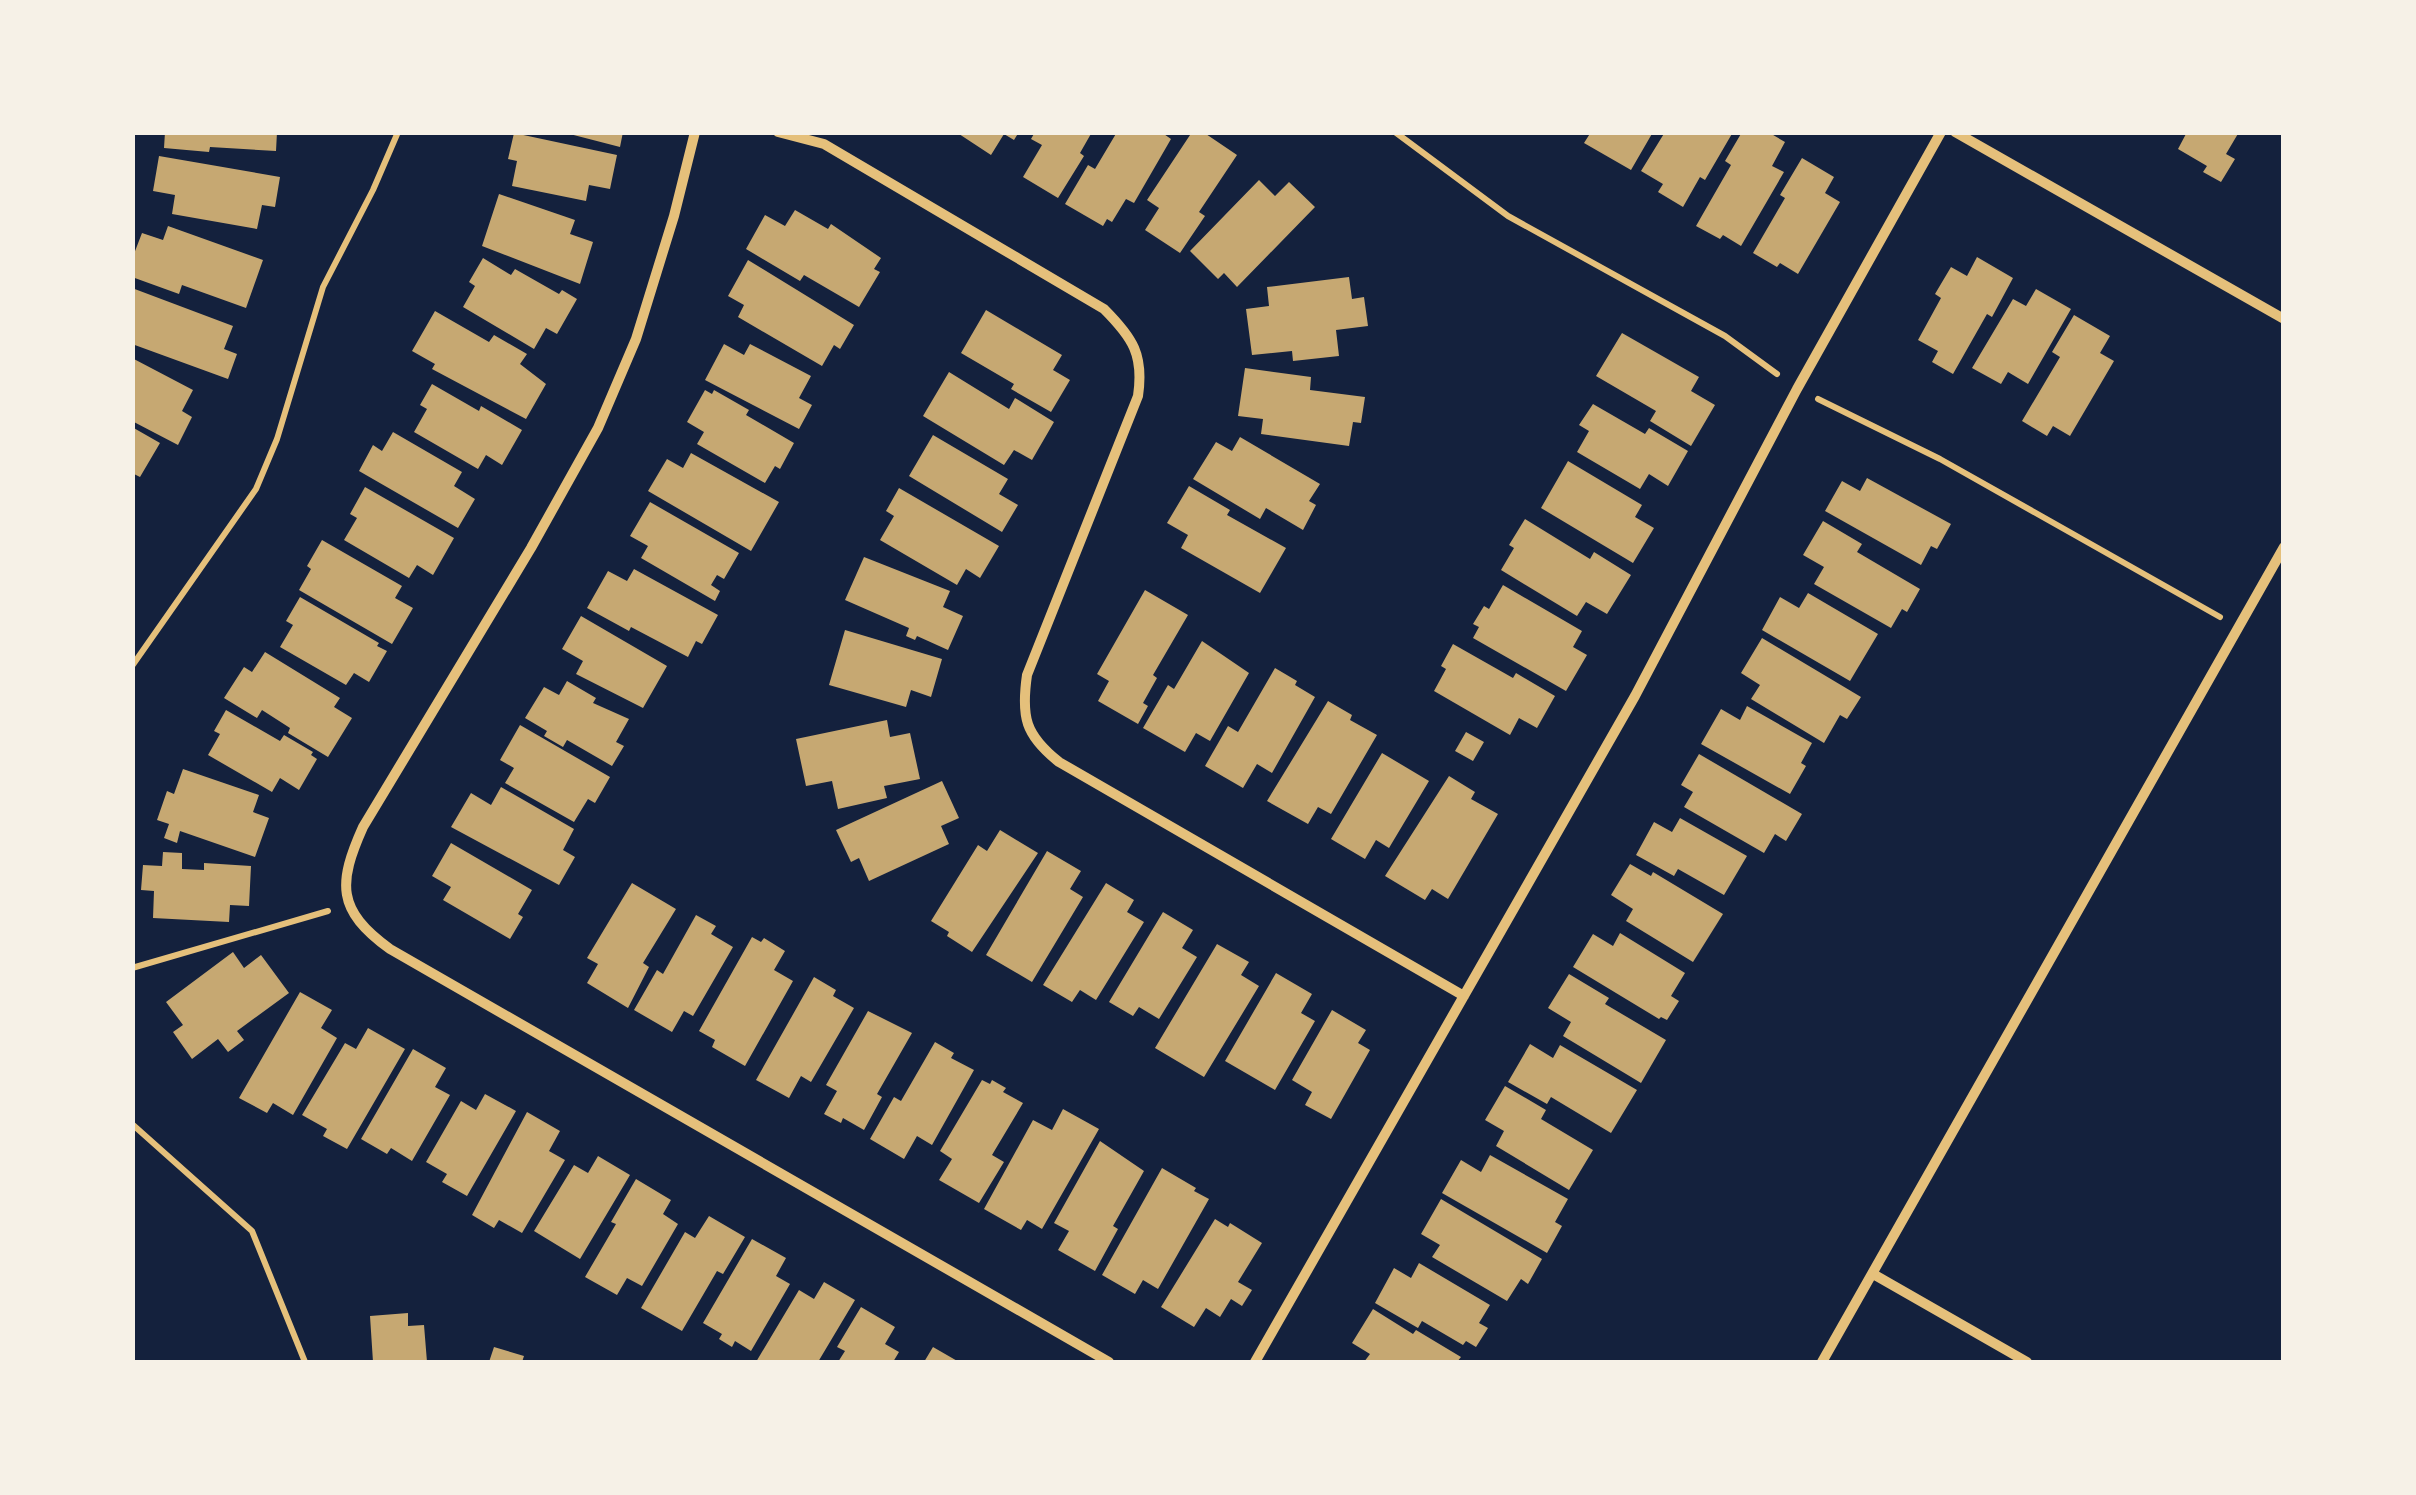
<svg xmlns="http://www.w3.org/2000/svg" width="2416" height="1495" font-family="'Source Serif 4',serif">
<rect width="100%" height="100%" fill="#14213d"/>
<!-- building -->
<path fill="#c6a872" d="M165,132H277L276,151L210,147L209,152L164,148Z
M562,132H623L620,147Z
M956,132H1019L1014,140L1004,134L991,155Z
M1035,132H1092L1080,153L1084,156L1058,198L1023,177L1042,145L1031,139Z
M1117,132H1161L1171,139L1134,203L1126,199L1112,222L1107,219L1103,226L1065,204L1088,165L1095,169Z
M1192,132H1203L1237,155L1199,212L1205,216L1180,253L1145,230L1159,208L1147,200Z
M1591,132H1653L1631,170L1584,143Z
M1665,132H1733L1705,180L1700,177L1683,207L1658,192L1663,184L1641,171Z
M1742,132H1768L1785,142L1772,166L1784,172L1741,246L1723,235L1720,239L1696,226L1731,165L1725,161Z
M2187,132H2239L2226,154L2235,159L2221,182L2203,172L2207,166L2178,149Z
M514,133L617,155L610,189L589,185L586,201L512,186L517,161L508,159Z
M159,156L280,177L275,207L262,205L257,229L172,214L175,195L153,191Z
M1802,158L1834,177L1825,193L1840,202L1798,274L1780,263L1777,267L1753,253L1785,198L1780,195Z
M1259,180L1275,196L1289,182L1315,207L1237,287L1224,273L1218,279L1190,251Z
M499,194L575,220L570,234L593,242L580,284L482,246Z
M795,210L828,229L831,224L881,258L874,269L880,272L859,307L804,275L800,281L746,249L765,215L785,226Z
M168,226L263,260L246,308L182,285L179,294L132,277V259L142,233L163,240Z
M1977,257L2013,278L1992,317L1987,314L1953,374L1932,362L1938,351L1918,340L1941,298L1935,294L1951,267L1967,276Z
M483,258L511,275L515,269L559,294L562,290L577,299L557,334L546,328L534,349L463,307L475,286L469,282Z
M748,260L854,325L840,349L834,345L822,366L738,317L744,305L728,296Z
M1349,277L1352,299L1364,297L1368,326L1336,330L1339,356L1293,361L1292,351L1252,355L1246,309L1269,306L1267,287Z
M132,288L233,326L224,349L237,354L228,379L132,344Z
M2036,289L2071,309L2028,384L2008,372L2001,384L1972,368L2013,299L2026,306Z
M986,310L1062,355L1053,370L1070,380L1051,412L1011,389L1014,384L961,353Z
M435,311L489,342L494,335L527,354L520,364L546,384L526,419L432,369L435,364L412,351Z
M2074,315L2110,336L2100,353L2114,361L2070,436L2053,426L2047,436L2022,421L2060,357L2052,352Z
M1622,333L1699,377L1691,391L1715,405L1691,446L1650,421L1656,411L1596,376Z
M724,344L744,355L750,344L811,376L799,398L812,405L799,429L705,380Z
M132,358L193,390L182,411L192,417L178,445L132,421Z
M1245,368L1311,377L1310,390L1365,397L1361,423L1353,422L1349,446L1261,434L1263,419L1238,416Z
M949,372L1009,409L1015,398L1054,422L1032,460L1014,450L1004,465L923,416Z
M432,384L479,411L481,406L522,430L502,465L486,455L478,469L414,432L427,409L420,405Z
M705,390L712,394L714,390L749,410L746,415L794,443L780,469L775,466L765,483L697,444L704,432L687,422Z
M1593,404L1645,434L1649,428L1688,451L1668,486L1649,474L1640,489L1577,452L1589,431L1579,425Z
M132,427L160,443L140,477L132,473Z
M393,432L462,472L454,486L475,499L458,528L359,471L373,445L382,451Z
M933,435L1008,479L999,494L1018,505L1002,532L909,476Z
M1240,437L1320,484L1309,501L1316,505L1303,530L1266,508L1260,519L1193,479L1216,442L1232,451Z
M691,453L779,502L751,551L648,491L667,459L683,468Z
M1568,461L1642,505L1635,517L1654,528L1633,563L1541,508Z
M1867,478L1951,524L1937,549L1931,546L1921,565L1825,511L1842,481L1860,491Z
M1189,486L1230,510L1227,515L1286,548L1260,593L1181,548L1188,535L1167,523Z
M365,487L454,538L433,575L417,565L409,578L344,540L357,518L350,514Z
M899,488L999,546L980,578L966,569L957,585L880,540L894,516L886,511Z
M650,502L739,553L724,579L717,575L711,585L720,591L715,601L641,558L648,546L630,536Z
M1525,519L1590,559L1594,552L1631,575L1607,614L1586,602L1577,616L1501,570L1514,548L1509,545Z
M1823,521L1862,544L1857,552L1920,589L1907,612L1902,609L1891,628L1814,584L1824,567L1803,555Z
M322,540L402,586L395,598L413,608L392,644L299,590L311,569L307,566Z
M864,557L950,591L943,607L963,616L948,650L917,636L915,640L906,636L909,628L845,600Z
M634,569L718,615L702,644L696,641L688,657L631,627L629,631L587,608L608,571L627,581Z
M1503,585L1582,631L1573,647L1587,655L1566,691L1473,638L1479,627L1473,624L1484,606L1489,609Z
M1145,590L1188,615L1153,675L1157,678L1143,703L1148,706L1138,724L1098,701L1109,681L1097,674Z
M1808,593L1878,634L1850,681L1762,630L1780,597L1799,608Z
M300,597L379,643L377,646L387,651L369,682L354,673L346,685L280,647L293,625L286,621Z
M581,616L667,666L643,708L576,674L583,661L562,649Z
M845,630L942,659L931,697L911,690L906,707L829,685Z
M1762,638L1861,697L1847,719L1840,715L1824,743L1751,699L1760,685L1741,673Z
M1202,641L1249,673L1210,741L1196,733L1185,752L1143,728L1168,685L1174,689Z
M1453,644L1513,678L1516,673L1555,696L1537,728L1519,718L1510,735L1434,691L1446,669L1441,666Z
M265,652L340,698L334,707L352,718L328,757L288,733L290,728L262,710L257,718L224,698L244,667L252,672Z
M1275,668L1297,681L1295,685L1315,697L1272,773L1257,764L1243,788L1205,766L1228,726L1238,732Z
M567,681L596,698L593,703L629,719L616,742L624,746L612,766L567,740L563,747L544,736L547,731L525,718L544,687L559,695Z
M1328,701L1352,715L1350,720L1377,735L1331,814L1318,807L1308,824L1267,801Z
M1747,706L1812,743L1801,763L1806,766L1790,794L1701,744L1721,709L1740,720Z
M226,710L280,741L284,735L313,752L311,755L317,759L299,790L280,778L272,792L208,755L220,734L214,731Z
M887,720L890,737L910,733L920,779L884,786L887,798L838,809L832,781L806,786L796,739Z
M520,725L610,777L595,803L588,799L574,822L505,783L514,768L500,760Z
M1466,732L1484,742L1473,761L1455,751Z
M1382,753L1429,781L1389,848L1376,840L1365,859L1331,839Z
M1699,754L1802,814L1786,841L1775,834L1764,853L1684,807L1693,792L1681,785Z
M183,769L259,795L253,812L269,818L255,857L180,831L177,843L164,838L169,824L157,820L167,791L174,794Z
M1449,776L1475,792L1471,799L1498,814L1448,899L1432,889L1425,900L1385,876Z
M942,781L959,818L941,826L949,844L869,881L859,858L851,862L836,830Z
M501,787L574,829L563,850L575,857L559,885L451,827L471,793L491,805Z
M1680,818L1747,856L1724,895L1678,869L1674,876L1636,855L1654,822L1672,832Z
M1000,830L1038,853L972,952L947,936L949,932L931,921L978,845L987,851Z
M451,843L532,890L518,914L523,917L510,939L443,900L451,887L432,876Z
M1047,851L1081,871L1070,889L1083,897L1032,982L986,955Z
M163,852L182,853V869L204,870V863L251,866L249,906L230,905L229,922L153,918L154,891L141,890L143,865L162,866Z
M1630,864L1651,876L1653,872L1723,914L1693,962L1626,921L1633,909L1611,895Z
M632,883L676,909L643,963L649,967L628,1008L587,983L598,964L587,958Z
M1106,883L1134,900L1127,912L1144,922L1096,1000L1080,990L1072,1002L1043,985Z
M1163,912L1193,930L1182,948L1197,957L1159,1019L1139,1007L1133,1016L1109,1002Z
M696,915L716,926L711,934L733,947L693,1016L684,1011L672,1032L634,1010L657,970L663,974Z
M1620,933L1685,973L1671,996L1679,1001L1667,1020L1661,1017L1659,1019L1573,967L1593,934L1613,946Z
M752,937L761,942L764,938L785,951L774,970L793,981L745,1066L712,1047L715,1040L699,1031Z
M1217,944L1249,962L1241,975L1259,986L1204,1077L1155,1048Z
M233,952L244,968L261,955L289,993L237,1031L244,1040L228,1052L218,1039L192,1059L173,1032L183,1025L166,1002Z
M1276,973L1312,994L1301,1013L1315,1021L1275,1090L1225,1061Z
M1569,974L1609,998L1605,1004L1666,1040L1641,1083L1563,1036L1571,1022L1548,1008Z
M814,977L836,990L833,996L854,1008L811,1082L801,1076L789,1098L756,1080Z
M300,992L332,1010L321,1028L337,1038L293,1115L273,1103L267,1113L239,1098Z
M1332,1010L1366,1030L1358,1043L1370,1050L1331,1119L1305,1105L1312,1092L1292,1080Z
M868,1011L912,1033L877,1094L882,1097L864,1130L843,1118L841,1123L824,1114L837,1091L826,1085Z
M368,1028L405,1049L347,1149L323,1136L327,1129L302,1115L345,1043L356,1049Z
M935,1042L954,1053L951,1058L974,1070L932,1145L917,1136L904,1159L870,1139L894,1097L901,1101Z
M1530,1044L1553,1058L1560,1045L1637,1090L1611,1133L1551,1097L1547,1104L1508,1082Z
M413,1049L446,1068L435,1087L450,1095L412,1161L391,1148L387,1154L361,1139Z
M982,1080L990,1084L992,1080L1006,1088L1003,1092L1023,1103L992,1155L1004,1162L979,1203L939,1180L952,1159L940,1151Z
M1505,1086L1546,1110L1541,1119L1593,1150L1569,1190L1496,1146L1504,1131L1485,1120Z
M485,1094L516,1111L467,1196L442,1182L447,1174L426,1162L461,1101L476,1110Z
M1063,1109L1099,1129L1042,1229L1027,1220L1021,1230L984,1209L1033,1120L1052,1130Z
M527,1112L560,1131L549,1151L565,1160L522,1233L499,1220L494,1228L472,1215Z
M1100,1141L1144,1171L1113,1226L1118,1229L1095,1271L1058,1250L1069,1231L1054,1223Z
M1490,1155L1568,1199L1555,1222L1562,1226L1547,1253L1442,1193L1461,1160L1481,1172Z
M598,1156L630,1175L580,1259L534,1231L574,1165L588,1173Z
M1162,1168L1196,1188L1194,1191L1209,1199L1158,1289L1143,1280L1135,1294L1102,1275Z
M636,1179L671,1200L663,1214L678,1224L642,1286L627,1278L617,1295L585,1277L616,1224L611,1222Z
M1441,1199L1542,1259L1528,1284L1521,1279L1507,1301L1432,1257L1440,1245L1421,1234Z
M709,1216L745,1237L723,1274L717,1271L682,1331L641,1308L685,1232L695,1238Z
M1215,1219L1228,1227L1230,1223L1262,1243L1238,1282L1252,1290L1242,1306L1231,1299L1220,1317L1206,1308L1194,1327L1161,1307Z
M752,1239L786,1258L776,1276L790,1284L751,1351L735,1341L732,1347L719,1339L722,1334L703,1323Z
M1419,1263L1490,1305L1479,1323L1488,1328L1476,1347L1466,1341L1463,1345L1422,1321L1418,1328L1375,1303L1394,1268L1411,1278Z
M824,1282L855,1300L818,1362H756L799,1290L814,1299Z
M861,1307L895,1327L885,1344L899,1352L893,1362H838L845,1351L837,1347Z
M1373,1309L1413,1334L1416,1330L1461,1357L1457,1362H1364L1370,1354L1352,1343Z
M408,1313V1326L424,1325L427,1362H373L370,1316Z
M494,1347L524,1356L522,1362H489Z
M933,1347L959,1362H924Z"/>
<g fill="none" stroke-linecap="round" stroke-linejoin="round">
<!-- path -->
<path stroke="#e5c07b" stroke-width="6" d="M1395,132L1508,216L1725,336L1777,374
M1818,399L1940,459L2220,617
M132,666L256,489L277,439L323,287L373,190L398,132
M132,968L328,911
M132,1124L252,1231L305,1362"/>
<!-- minor -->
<path stroke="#e5c07b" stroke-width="10" d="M695,132L674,216L636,339L598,428L531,548L363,827C338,883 336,910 390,949L1109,1362
M778,132L824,144L1104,309C1133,338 1144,355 1138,396L1027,675C1021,717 1025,735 1059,762L1464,996
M1955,132L2284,319
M1873,1274L2027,1362
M1255,1362L1635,696L1797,389L1941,132
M1822,1362L2284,547"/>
</g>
<!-- border -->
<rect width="2416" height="1495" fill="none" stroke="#f6f1e7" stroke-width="270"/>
</svg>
